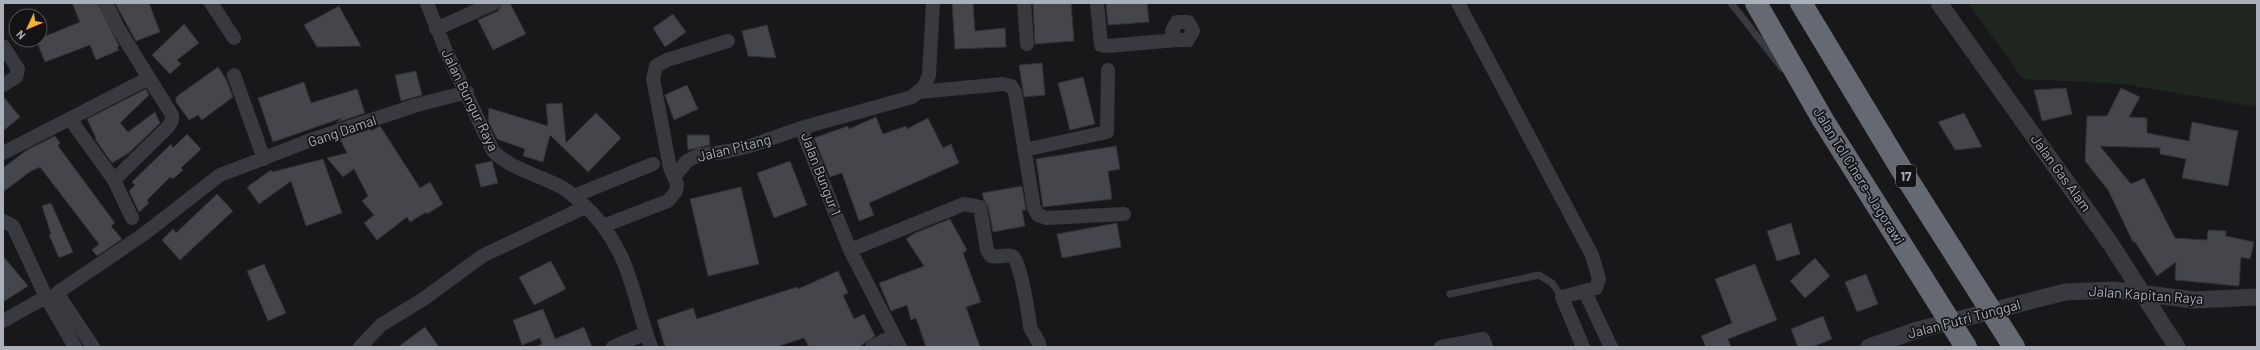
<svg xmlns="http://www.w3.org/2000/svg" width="2260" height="350" font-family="Barlow,sans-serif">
<rect width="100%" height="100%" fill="#18181b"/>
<!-- green -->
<path fill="#1e261f" d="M1968,3H2257V107L2123,84L2023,79Z"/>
<!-- building -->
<path fill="#44464b" stroke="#323237" d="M72,3H98L119,46L117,47L119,50L96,60L90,45L45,62L36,40L80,22Z
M115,3H149L160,32L136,41Z
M502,3H510L526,34L493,50L478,20L498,11Z
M952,3H973L975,31L1005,28L1006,47L955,49Z
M1033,3H1071L1074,41L1035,44Z
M1106,3H1147L1149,22L1108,25Z
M339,6L361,46L317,47L304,25Z
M673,14L686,32L665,47L653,28Z
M184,24L199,43L177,60L181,64L170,74L152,55Z
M767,25L776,58L748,56L742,31Z
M1042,63L1045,95L1024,97L1019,65Z
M218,67L226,79L233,97L202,120L198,115L189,120L176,102V97Z
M416,71L422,95L401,101L395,75Z
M1083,77L1095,124L1070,130L1058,83Z
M304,82L311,103L357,89L365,113L336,123L342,118L273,142L258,98Z
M687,85L698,109L674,120L665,95Z
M2066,88L2072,114L2042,121L2034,90Z
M2121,88L2140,97L2129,117L2147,118V133L2189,141L2192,122L2238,131L2228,186L2182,178L2186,159L2160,154V148L2100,146L2131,184L2144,178L2175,238L2207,240L2208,230L2226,231V236L2254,242L2250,259L2241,257L2239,286L2175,280L2176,262L2157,276L2135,242H2133L2108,190L2085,161L2087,116H2107Z
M146,89L149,95L120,123L128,132L155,112L160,123L129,153L112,163L95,139L96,138L87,119Z
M3,96L20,117L3,131Z
M562,103L566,143L596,113L621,138L588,172L550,135L543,162L523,156L525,149L497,139L488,121L489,108L548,126L546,104Z
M1964,113L1982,147L1955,150L1938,122Z
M876,117L883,134L906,126L907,129L928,118L943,148L951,144L959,163L869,203L874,215L859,221L842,173L830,177L814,138L848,126L849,129Z
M380,126L420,188L430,182L443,204L427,214L426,212L410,222L407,217L377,240L364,223L374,215L362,201L368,196L354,169L343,177L327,158L347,153L340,139L371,129V131Z
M187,134L201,149L181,168L183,170L173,179L170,177L147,200L149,203L139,212L129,191L135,185L132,182L171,144L173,148Z
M687,135H709L710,145L688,150Z
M55,136L60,143L58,146L115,223L111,226L122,239L97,256L92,250L99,244L40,167L31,171L3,192V168L27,150Z
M1116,146L1120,169L1108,171L1112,199L1043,207L1036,159Z
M323,159L342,213L306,226L291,181L259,204L247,187L271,170L272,172Z
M492,161L498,183L481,187L475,165Z
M790,161L807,205L774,218L757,173Z
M1022,186L1026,210H1022L1025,226L993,232L988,206L984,200L982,193Z
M741,187L759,264L708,276L690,199Z
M217,194L233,211L180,260L162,240L173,229L176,233Z
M51,203L73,252L59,258L49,235L51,234L42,206Z
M950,219L967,250L963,253L981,302L966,307L980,347H926L916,318L911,320L907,305L891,311L879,283L924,266L906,239L915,233Z
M1117,223L1121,247L1062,258L1057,234Z
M1791,223L1800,254L1777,261L1767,231Z
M3,256L28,286L3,302Z
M1815,258L1830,276L1805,298L1790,281Z
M551,261L566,289L534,305L519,277Z
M264,264L286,313L268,321L247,271Z
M1755,264L1777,320L1728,339L1731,347H1706L1701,336L1732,323L1715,279Z
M838,271L848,293L843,295L854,319L864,314L875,336L859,347H809L804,338L776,347H665L657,320L693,308L697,319L797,287L798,289Z
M1866,274L1878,304L1857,312L1845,282Z
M543,309L555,339L584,327L592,347H536L542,344L540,338L522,345L513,320Z
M1823,316L1832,339L1812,347H1798L1791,329Z
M425,327L439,347H398Z"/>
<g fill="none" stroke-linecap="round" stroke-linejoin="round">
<!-- service -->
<path stroke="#393a40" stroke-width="7" d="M1731,3L1782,68
M1450,294L1539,275L1552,283L1562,297"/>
<!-- minor -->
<path stroke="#393a40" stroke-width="14" d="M106,3L118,28L172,115V120L168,127L114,180
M211,3L234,38
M427,3L446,51L493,151C512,170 540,175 563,188C574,195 584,205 593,214C632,257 632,296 651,347
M1024,3L1027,44
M1097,3L1101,45L1108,46L1177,40H1188L1193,31L1188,22H1177L1172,31L1177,40
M1458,3L1592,255L1599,279L1596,288L1562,297L1583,347
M436,29L494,3
M3,46L18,69L16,77L3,85
M234,75L264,159
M919,92L1003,84L1011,86L1015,92L1034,208L1038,215L1047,218L1124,214
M70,119L114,180L132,218
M801,128L850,250L900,347
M1024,150L1107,132L1108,70
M3,153L149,78
M674,177L687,161L699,155L729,151L750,146L801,128L912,97L924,87L929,75L933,3
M574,196L653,164
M3,221L13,226L46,297L75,347
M603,226L668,201L676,191L677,184L670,168L653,79L656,66L667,60L728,41
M850,250L964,204L980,207L987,250L991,256C998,258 1006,254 1012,256C1020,258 1029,317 1030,327C1033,335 1038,337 1040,347
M1585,292L1611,347
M3,321L46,297
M93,347L57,293L144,234L220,175L311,140L417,105L467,92
M360,347L381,325L425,298L482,256L585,207
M613,347L646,333
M872,347L894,335
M1441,347L1483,339L1486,347"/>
<!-- tertiary -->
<path stroke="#393a40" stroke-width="17" d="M1939,3L2110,243L2177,347
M1869,347L1914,331L2065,292L2114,290L2194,300L2257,297"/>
<!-- motorway -->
<path stroke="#656971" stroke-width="22" d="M1756,3L1823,120L1966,347
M1801,3L1906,177L2014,347"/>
</g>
<g text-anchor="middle" stroke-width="3.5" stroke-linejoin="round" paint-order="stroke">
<!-- shield labels -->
<rect fill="#131316" stroke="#7d8189" stroke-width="1" x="1896" y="165" width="20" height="22" rx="3"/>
<g font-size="13" font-weight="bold" fill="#aab0ba">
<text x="1906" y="181">17</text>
</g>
<!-- street labels -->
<g font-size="14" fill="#aab0ba" stroke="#131316">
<text transform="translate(470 100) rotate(64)" y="5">Jalan Bungur Raya</text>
<text transform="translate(342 131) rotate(-19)" y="5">Gang Damal</text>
<text transform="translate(734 148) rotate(-14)" y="5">Jalan Pitang</text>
<text transform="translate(2061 173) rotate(54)" y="5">Jalan Gas Alam</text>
<text transform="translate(821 174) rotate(69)" y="5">Jalan Bungur 1</text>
<text transform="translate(1859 176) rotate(58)" y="5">Jalan Tol Cinere–Jagorawi</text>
<text transform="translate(2146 295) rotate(4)" y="5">Jalan Kapitan Raya</text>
<text transform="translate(1964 319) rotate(-15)" y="5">Jalan Putri Tunggal</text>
</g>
</g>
<!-- border -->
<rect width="2260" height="350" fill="none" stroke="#aab0ba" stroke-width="8"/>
<!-- north arrow -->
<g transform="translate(28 28) rotate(226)"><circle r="19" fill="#131316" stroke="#4f5258"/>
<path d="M0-3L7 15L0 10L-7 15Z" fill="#f6af35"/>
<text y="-6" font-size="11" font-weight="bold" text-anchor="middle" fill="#aab0ba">N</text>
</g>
</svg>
